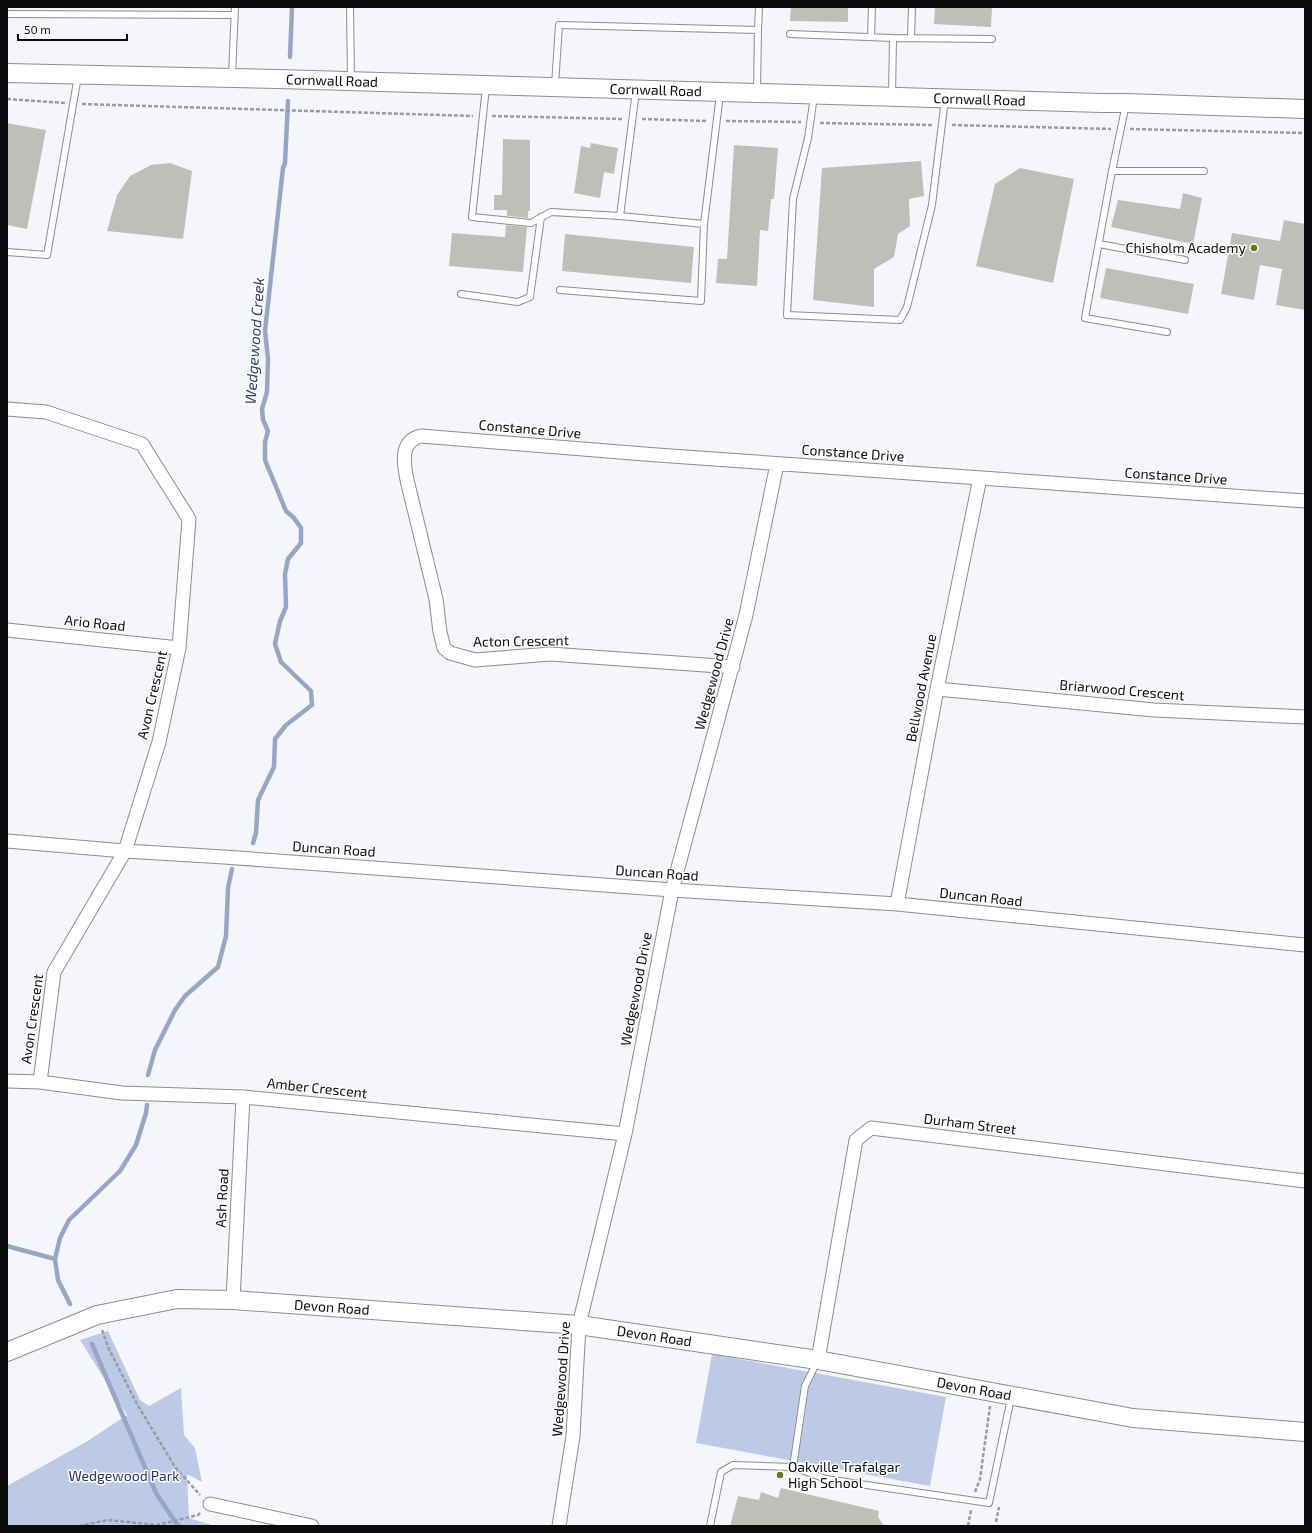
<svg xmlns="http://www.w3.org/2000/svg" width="1312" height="1533" font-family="'Exo 2',sans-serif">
<rect width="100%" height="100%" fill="#f4f6fb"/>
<!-- green -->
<path fill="#bdcae7" d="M108,1331L140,1400L149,1406L181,1388L184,1435L195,1448L202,1482L189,1475H187L189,1518L215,1526H7V1486L86,1442L127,1415L80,1340Z
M712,1354L946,1397L930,1486L696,1443Z"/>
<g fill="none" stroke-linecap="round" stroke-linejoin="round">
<!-- stream -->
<path stroke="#98a6c5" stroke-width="4.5" d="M290,57L292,7
M253,843L256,833L258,800L274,767L275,739L286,725L312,705L311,691L281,662L275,644L280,621L286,607L285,574L288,559L301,543V528L294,518L286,511L265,460V442L268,431L263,420L262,409L267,392L268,359L265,331L283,168L285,163L288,101
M148,1075L155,1050L175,1010L185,996L218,967L226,936L228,888L232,869
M7,1246L55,1259
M70,1304L58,1280L55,1259L60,1238L69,1220L120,1171L136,1145L146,1113L147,1105
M92,1344L156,1493L176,1523L180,1526"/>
</g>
<!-- building -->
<path fill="#bfbfba" d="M791,7H848V22L790,21Z
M935,7H992L991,27L934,24Z
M7,123L46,130L27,229L7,225Z
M503,139L530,140V211H528V218L507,216V210H494V195H502Z
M591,143L618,148L614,174L604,172L600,198L574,193L581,146L590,148Z
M734,145L778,148L774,199H771L768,231L760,230L757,286L716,283L718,259H727Z
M921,161L924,196L909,199L910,226L898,234L894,257L874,269V307L813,300L822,168Z
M170,163L192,171L183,239L107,231L117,195L130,176L151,165Z
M1020,168L1074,179L1053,283L976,266L995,184Z
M1183,193L1202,198L1193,244L1111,227L1118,200L1180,209Z
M1284,220L1305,224V310L1276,305L1282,269L1260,265L1254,300L1221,294L1232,233L1280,241Z
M506,225L527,227L523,272L449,266L452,233L505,237Z
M565,234L694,247L691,283L562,271Z
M1106,268L1194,284L1188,314L1100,298Z
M781,1488L879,1511L878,1517L884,1526H730L738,1496L759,1500L761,1492L778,1498Z"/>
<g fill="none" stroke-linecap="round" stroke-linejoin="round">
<!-- lane casing -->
<g stroke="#8b8d92" stroke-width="8">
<path id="lane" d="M350,7L351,79
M7,14L234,15
M758,30L759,7
M790,34L893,38
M871,37L872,7
M911,38L912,7
M232,76L235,7
M555,85L559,25L758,30L757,91
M486,87L472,217L531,223L551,212L620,216
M636,91L620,216L704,224L720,94
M892,95L893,38L992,39
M814,96L808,138L793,199L787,315L900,320L907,307L932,205L945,99
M1126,104L1112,171L1085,318L1167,332
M1112,171H1204
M1099,244L1185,260
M7,252L47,255L78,76
M560,290L701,301L704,224
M461,294L518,302L530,297L541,217
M793,1467L805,1386L817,1362
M710,1526L721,1472L733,1465L793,1467L826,1479L989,1503L1011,1398"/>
</g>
<!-- street casing -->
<g stroke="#8b8d92" stroke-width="15">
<path id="street" d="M7,409L46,412L142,444L189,519L179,648L159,742L125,851L54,972L40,1082
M7,630L179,648
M733,667L550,654L475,660L450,653L444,648L440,632L436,599L407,480C404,464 399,441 421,436L657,455L1305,501
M937,689L1154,710L1305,717
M7,841L125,851L224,857L672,890L897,904L1305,945
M897,904L937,689L980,478
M7,1081L40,1082L122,1093L243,1097L625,1134
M233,1300L243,1097
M818,1360L856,1140L871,1128L1305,1181
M210,1504L312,1526
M559,1526L573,1436L579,1325L625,1134L672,890L746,615L777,464"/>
</g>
<!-- secondary casing -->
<g stroke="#8b8d92" stroke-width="20">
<g id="secondary">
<path id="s1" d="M7,73L278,79L1102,103H1126L1305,109"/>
<path id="s2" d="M7,1352L97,1315L177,1299L233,1300L579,1325L818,1360L1133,1418L1305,1432"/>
</g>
</g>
<!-- path -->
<path stroke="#999b9f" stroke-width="2.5" stroke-dasharray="4 2" stroke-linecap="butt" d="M7,99L65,103
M82,104L473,116
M492,116L623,119
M642,119L707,121
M726,121L801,122
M820,123L933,125
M952,125L1111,129
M1130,129L1305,133
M102,1330L109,1349L137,1404L175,1467L200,1495
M975,1492L980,1479L990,1406
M996,1522L999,1507
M79,1526L108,1520L157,1525L198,1515L201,1512
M968,1526L971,1510"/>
<!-- lane -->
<use href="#lane" stroke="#fff" stroke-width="6"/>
<!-- street -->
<use href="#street" stroke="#fff" stroke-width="13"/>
<!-- secondary -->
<use href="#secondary" stroke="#fff" stroke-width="18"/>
</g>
<!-- markers -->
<g fill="#707218" stroke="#fff" stroke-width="1.5">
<circle cx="1254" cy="248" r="4"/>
<circle cx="780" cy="1475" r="4"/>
</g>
<g text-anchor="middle" stroke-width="3" stroke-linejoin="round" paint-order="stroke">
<!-- street labels -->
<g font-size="14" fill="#0a0b0d" stroke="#fff">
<text dy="5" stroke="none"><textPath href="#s1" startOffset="325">Cornwall Road</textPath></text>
<text dy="5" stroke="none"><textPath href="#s1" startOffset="649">Cornwall Road</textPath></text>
<text dy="5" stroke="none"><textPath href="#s1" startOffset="973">Cornwall Road</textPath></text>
<text transform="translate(530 429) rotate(5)" y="5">Constance Drive</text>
<text transform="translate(853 453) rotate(4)" y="5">Constance Drive</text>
<text transform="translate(1176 476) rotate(4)" y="5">Constance Drive</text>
<text transform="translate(95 623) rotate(6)" y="5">Ario Road</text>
<text transform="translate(521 641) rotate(-1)" y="5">Acton Crescent</text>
<text transform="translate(714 674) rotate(-75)" y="5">Wedgewood Drive</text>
<text transform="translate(921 688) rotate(-79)" y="5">Bellwood Avenue</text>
<text transform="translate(1122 690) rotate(5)" y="5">Briarwood Crescent</text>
<text transform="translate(152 695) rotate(-77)" y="5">Avon Crescent</text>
<text transform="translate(334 849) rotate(4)" y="5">Duncan Road</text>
<text transform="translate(657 873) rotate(4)" y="5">Duncan Road</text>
<text transform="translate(981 897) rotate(6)" y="5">Duncan Road</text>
<text transform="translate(636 989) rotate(-79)" y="5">Wedgewood Drive</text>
<text transform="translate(32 1019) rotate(-82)" y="5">Avon Crescent</text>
<text transform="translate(317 1088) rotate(6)" y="5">Amber Crescent</text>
<text transform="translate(970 1124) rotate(7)" y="5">Durham Street</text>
<text transform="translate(222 1198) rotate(-87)" y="5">Ash Road</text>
<text dy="5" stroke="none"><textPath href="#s2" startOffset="334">Devon Road</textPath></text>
<text dy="5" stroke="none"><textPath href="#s2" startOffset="658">Devon Road</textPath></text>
<text transform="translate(561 1379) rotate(-86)" y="5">Wedgewood Drive</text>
<text dy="5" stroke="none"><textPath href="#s2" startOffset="982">Devon Road</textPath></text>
</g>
<!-- poi labels -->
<g font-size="14" fill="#0a0b0d" stroke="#fff" text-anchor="end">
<text x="1246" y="253">Chisholm Academy</text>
<text x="788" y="1472" text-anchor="start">Oakville Trafalgar<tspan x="788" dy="16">High School</tspan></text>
</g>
<!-- park labels -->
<g font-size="14" fill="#23345d" stroke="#fff">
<text x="124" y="1481">Wedgewood Park</text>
</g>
<!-- water labels -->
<g font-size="15" font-style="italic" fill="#2f416c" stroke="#fff">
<text transform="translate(255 341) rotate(-86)" y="5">Wedgewood Creek</text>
</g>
</g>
<!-- border -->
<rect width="1312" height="1533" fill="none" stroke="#0a0b0d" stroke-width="16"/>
<!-- scale -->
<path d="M18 34v6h109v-6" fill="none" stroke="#0a0b0d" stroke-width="2"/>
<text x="24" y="34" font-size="12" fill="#0a0b0d" stroke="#ffffff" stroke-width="3" paint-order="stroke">50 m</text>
</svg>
